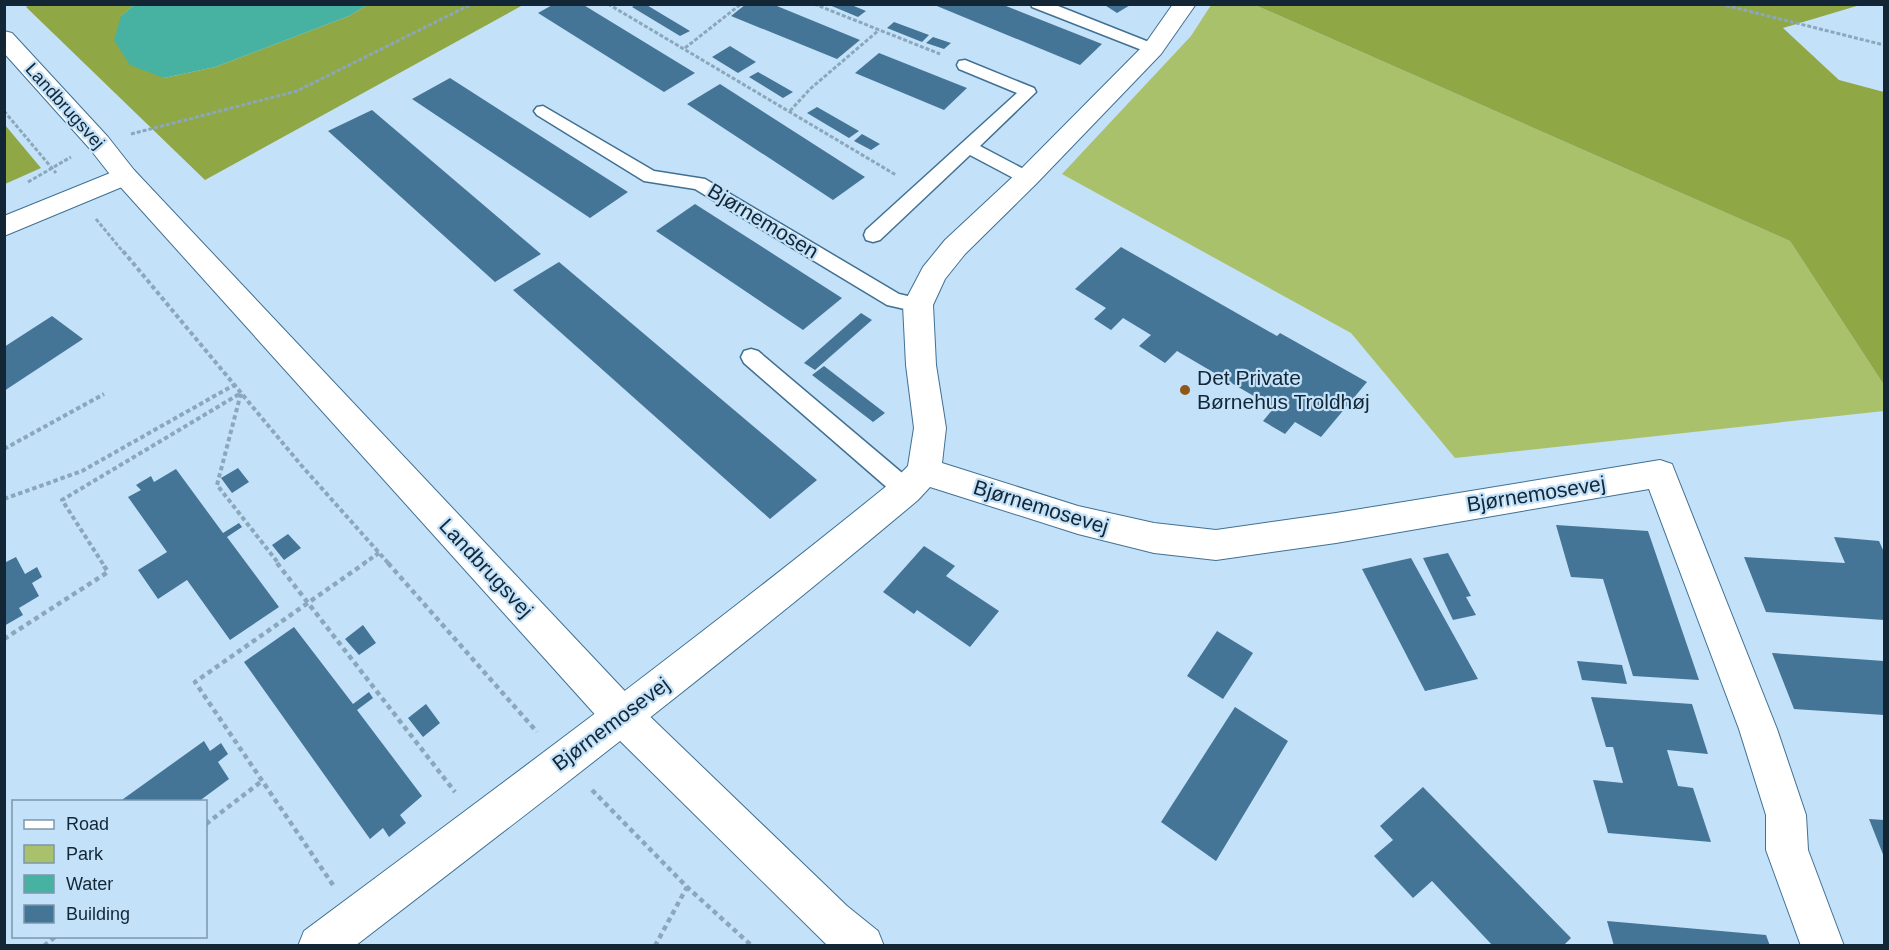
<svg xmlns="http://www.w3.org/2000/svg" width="1889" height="950" font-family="Arial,sans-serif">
<rect width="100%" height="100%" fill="#c3e2f9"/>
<!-- green -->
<path fill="#aac16b" d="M1211,5H1255L1790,241L1884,385V411L1455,458L1351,333L1062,174L1191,36Z"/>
<!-- forest -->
<path fill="#90a746" d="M31,4L134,5L121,16L164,78L215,67L349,16L367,5H523L205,180L26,7Z
M1255,5H1860L1783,28L1839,80L1884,92V385L1790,241Z
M5,125L41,168L5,184H4Z"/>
<!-- water -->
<path fill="#47b2a1" d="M134,5V4L367,5L349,16L215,67L164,78L130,65L114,40L121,16Z"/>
<!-- building -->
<path fill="#447597" d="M554,4H582L695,73L664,92L538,13Z
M637,4H645L690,31L680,36L632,7Z
M746,4H772L860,40L837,59L731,16Z
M827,4H849L866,11L858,17Z
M932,4H1001L1102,44L1080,65Z
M1103,4H1132L1117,13Z
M894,22L929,35L922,42L887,28Z
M933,37L951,43L944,49L926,43Z
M730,46L756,62L738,73L712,57Z
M879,53L967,88L944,110L855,73Z
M758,72L793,92L783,98L749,77Z
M450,78L628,192L590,218L412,99Z
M720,84L865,177L833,200L687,104Z
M817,107L859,131L849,138L807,113Z
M372,110L541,254L495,282L328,131Z
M862,134L880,144L871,150L854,141Z
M695,204L842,298L803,330L656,231Z
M1121,247L1277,336L1280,333L1367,382L1321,437L1295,422L1285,434L1263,421L1274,408L1177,351L1165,363L1139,346L1151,335L1123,318L1111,330L1094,319L1106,308L1075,289Z
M559,262L817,480L770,519L513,290Z
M861,313L872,320L815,370L804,363Z
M52,316L83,339L4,391V347Z
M824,366L885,413L873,422L812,375Z
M238,468L249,482L232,493L221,478Z
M176,469L223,533L239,523L242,527L227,537L279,607L230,640L187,580L158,599L138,570L167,552L128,497L141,490L136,485L151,476L154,482Z
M1556,525L1648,531L1699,680L1633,676L1603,579L1571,577Z
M288,534L301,548L284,560L272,545Z
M1834,537L1879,541L1884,552V620L1766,612L1744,557L1845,563Z
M924,546L955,566L946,576L999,611L970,647L917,610L914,614L883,592Z
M1448,553L1471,596L1466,597L1476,615L1453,620L1423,558Z
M16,557L25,574L37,567L42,577L32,583L39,596L19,608L23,615L4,626V563Z
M1411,558L1478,679L1425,691L1362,569Z
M363,625L376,643L359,655L345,639Z
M294,627L353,704L369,692L373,698L357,710L422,796L400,815L406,823L389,837L383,828L370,839L244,662Z
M1217,631L1253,653L1223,699L1187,676Z
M1772,653L1884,661V715L1794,709Z
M1577,661L1622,665L1627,684L1582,680Z
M1591,697L1692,704L1708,754L1667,750L1678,786L1693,788L1711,842L1608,833L1593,780L1623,783L1613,747H1606Z
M426,704L440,723L423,737L408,718Z
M1235,707L1288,741L1216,861L1161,822Z
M204,741L210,751L221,743L228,754L218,762L229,779L198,802H119Z
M1423,787L1571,938L1563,946H1493L1432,881L1413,898L1374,856L1393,840L1380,826Z
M1869,819L1884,820V857Z
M1607,921L1766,935L1770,946H1614Z"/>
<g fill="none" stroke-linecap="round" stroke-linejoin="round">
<!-- lane casing -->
<g stroke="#407093" stroke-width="3">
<path id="lane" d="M1031,4H1053L1159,46L1161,49L1153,54L1147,52L1032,7Z
M965,60L1034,88L1036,92L980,146L1033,174L1036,178L1033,182H1021L970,155L880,240L873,242L866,240L864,235L866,230L1017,93L959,69L957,65L959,61Z
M543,106L654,171L705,179L899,294L925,300L928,305L925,310L918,312L887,305L695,189L644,181L537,115L534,111L537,107Z
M751,349L758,351L914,483L917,490L914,497L906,500L898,497L744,363L741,357L744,351Z"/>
</g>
<!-- street casing -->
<g stroke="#407093" stroke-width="2">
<path id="street" d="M1173,4H1196L1161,54L1036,184L965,254L945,279L933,305L936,365L946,428L942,463L1078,506L1154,523L1216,530L1336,513L1660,460L1672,464L1777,729L1806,815L1808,850L1844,946H1801L1766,850V815L1739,729L1649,489L1336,543L1216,560L1154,553L1078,534L930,487L918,500C735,654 545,800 355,946H298L304,931C503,783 702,636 894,480L908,466L914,428L906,365L903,305L923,267L945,240L1018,172L1145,44Z
M125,167L134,170L138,176L134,182L4,236V216Z"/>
</g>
<!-- secondary casing -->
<g stroke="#407093" stroke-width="2">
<path id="secondary" d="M4,31L12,33L108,137L134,170L637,704L847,906L878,931L884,946H828L609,730L116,182L90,149L4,53Z"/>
</g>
<!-- path-far2 -->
<path stroke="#8ba7bb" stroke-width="3" stroke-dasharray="4 2" stroke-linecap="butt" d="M608,4L896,175
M814,4L940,54
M1720,4L1884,45
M685,48L741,4
M4,111L56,173
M790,111L810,89L879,30
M131,134L297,91L472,4
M28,182L71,157
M96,219L124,253"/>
<!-- path-far1 -->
<path stroke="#8ba7bb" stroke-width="4" stroke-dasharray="4.5 3" stroke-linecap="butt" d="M123,251L301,465L389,564
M4,449L104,394
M4,499L82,471L234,385
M103,564L62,500L241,393L217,485L279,564
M363,564L379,553"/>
<!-- path -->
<path stroke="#8ba7bb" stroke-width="4.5" stroke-dasharray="5 4" stroke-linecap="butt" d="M277,563L455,792
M388,563L537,732
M4,639L108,572L102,563
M592,790L687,887L752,946
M206,824L262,781
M333,885L195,682L365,563
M44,946L56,936
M655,946L687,887"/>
<!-- lane -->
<use href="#lane" fill="#fff" fill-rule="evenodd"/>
<!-- street -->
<use href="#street" fill="#fff" fill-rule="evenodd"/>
<!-- secondary -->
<use href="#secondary" fill="#fff" fill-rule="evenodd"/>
</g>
<!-- markers -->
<circle fill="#915516" stroke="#c3e2f9" stroke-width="2" cx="1185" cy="390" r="6"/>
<g text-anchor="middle" stroke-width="4.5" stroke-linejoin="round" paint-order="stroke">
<!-- far-street labels -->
<g font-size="18" fill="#122635" stroke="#c3e2f9">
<text transform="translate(65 106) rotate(48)" y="6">Landbrugsvej</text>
</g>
<!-- street labels -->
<g font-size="21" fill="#122635" stroke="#c3e2f9">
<text transform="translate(763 221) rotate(31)" y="7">Bjørnemosen</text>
<text transform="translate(1536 494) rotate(-9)" y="7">Bjørnemosevej</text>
<text transform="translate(1041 507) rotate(17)" y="7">Bjørnemosevej</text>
<text transform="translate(486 568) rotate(47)" y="7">Landbrugsvej</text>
<text transform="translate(611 724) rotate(-37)" y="7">Bjørnemosevej</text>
</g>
<!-- poi labels -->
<g font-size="21" fill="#122635" stroke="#c3e2f9" text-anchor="start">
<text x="1197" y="385">Det Private<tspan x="1197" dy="24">Børnehus Troldhøj</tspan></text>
</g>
</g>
<!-- border -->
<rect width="1889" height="950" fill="none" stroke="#122635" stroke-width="12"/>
<!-- legend -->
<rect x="12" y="800" width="195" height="138" fill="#c3e2f9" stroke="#7c97ab" stroke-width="1.5"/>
<rect x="24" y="820" width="30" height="9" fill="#ffffff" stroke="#7c97ab" stroke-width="1.5"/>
<text x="66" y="830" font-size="18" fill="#122635">Road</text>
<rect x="24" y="845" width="30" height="18" fill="#aac16b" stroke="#7c97ab" stroke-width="1.5"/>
<text x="66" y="860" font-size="18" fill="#122635">Park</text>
<rect x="24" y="875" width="30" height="18" fill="#47b2a1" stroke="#7c97ab" stroke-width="1.5"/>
<text x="66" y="890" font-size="18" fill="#122635">Water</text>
<rect x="24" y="905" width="30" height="18" fill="#447597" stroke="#7c97ab" stroke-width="1.5"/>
<text x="66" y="920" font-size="18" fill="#122635">Building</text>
</svg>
